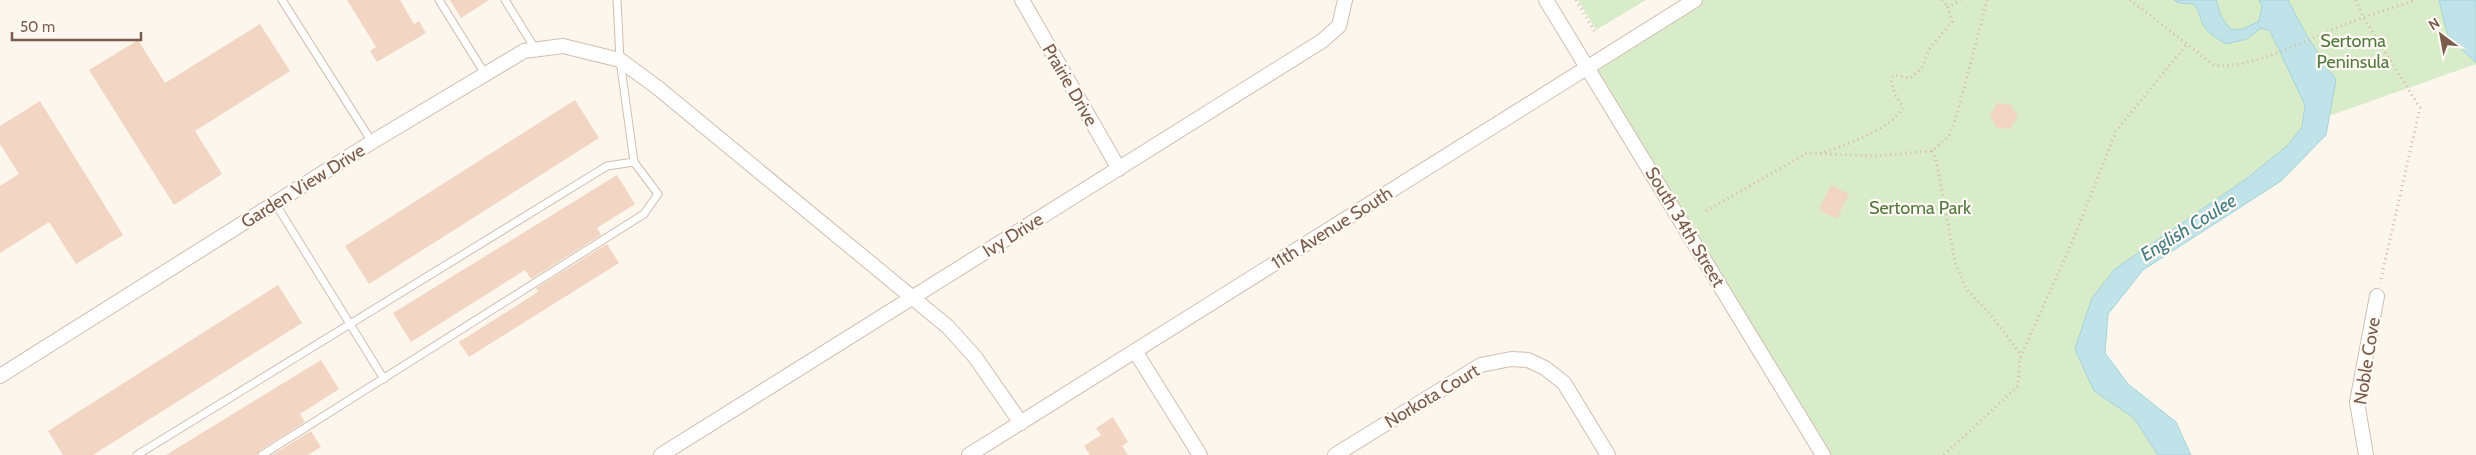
<svg xmlns="http://www.w3.org/2000/svg" width="2476" height="455" font-family="Cabin,sans-serif">
<rect width="100%" height="100%" fill="#fdf6ec"/>
<!-- green -->
<path fill="#d8ecc9" d="M1578,0H1646L1596,30Z
M1694,0H2476V64L2326,117L2318,127L2133,261L2090,346L2177,455H1830L1588,69Z"/>
<!-- water -->
<path fill="#bfe3e8" stroke="#a5d3da" d="M2174,0H2216L2221,16L2231,30L2243,29L2259,21L2262,6L2259,0H2288L2307,36L2336,80L2326,135L2281,181L2143,270L2108,314L2105,353L2128,384L2176,422L2191,455H2158L2134,418L2094,391L2075,349L2092,298L2115,269L2246,179L2288,145L2302,127L2305,105L2270,31L2261,28L2247,39L2226,44C2216,38 2207,33 2202,22C2199,15 2199,10 2193,4L2179,3Z
M2439,0H2476V63L2448,36Z"/>
<!-- building -->
<path fill="#f3d5c3" d="M347,0H400L414,24L419,21L426,33L377,62L370,51L376,47Z
M450,0H489L461,18Z
M260,24L290,71L195,131L222,174L174,205L89,70L138,40L165,83Z
M575,100L599,138L369,284L345,246Z
M40,101L123,235L76,264L49,222L0,253V186L19,174L0,144V126Z
M1997,103L2011,105L2018,117L2010,129L1997,128L1990,116Z
M617,175L635,204L597,228L601,235L531,279L525,270L411,342L393,313Z
M1831,185L1849,194L1837,219L1819,210Z
M607,244L619,263L469,357L459,342L538,292L536,288Z
M278,285L302,323L93,455H63L48,431Z
M321,360L339,389L300,414L305,422L259,451L257,455H166Z
M1113,417L1128,442L1122,446L1128,455H1090L1084,446L1101,435L1096,428Z
M311,431L321,447L308,455H272Z"/>
<g fill="none" stroke-linecap="round" stroke-linejoin="round">
<!-- service casing -->
<g stroke="#d1beb0" stroke-width="9">
<path id="service" d="M282,0L372,142
M439,0L485,74
M505,0L536,50
M617,0L620,60L634,162
M275,203L384,379
M137,455L607,166L634,162L658,194L644,214L262,455"/>
</g>
<!-- minor casing -->
<g stroke="#d1beb0" stroke-width="16">
<path id="minor" d="M1022,0L1119,169
M1546,0L1823,455
M1135,351L1200,455
M0,376L372,142L524,51L563,46L620,60L658,88L948,327L975,357L1021,423
M661,455L1322,41L1339,26L1345,0
M969,455L1695,0
M1335,455L1481,365L1511,359L1528,360L1545,368L1564,383L1608,455
M2366,455L2357,402L2377,296"/>
</g>
<!-- path -->
<path stroke="#d9b8a5" stroke-width="3" stroke-dasharray="1 4" stroke-linecap="butt" d="M1576,0L1596,34
M1942,0L1948,7
M2130,0L2214,65C2249,71 2312,37 2346,24C2369,15 2392,8 2415,0
M2356,0L2363,17L2420,108L2380,283
M1932,151L1936,159L1955,262L1966,289L1991,315L2021,355
M1820,153C1841,148 1895,127 1903,107L1895,95L1891,80L1894,75L1910,78L1922,68L1929,49L1952,22L1948,7L1961,0
M1706,211L1807,153L1874,156L1932,151L1949,136L1957,115L1987,0
M1944,455L2018,386L2020,358L2073,240L2116,131L2187,44"/>
<!-- service -->
<use href="#service" stroke="#fff" stroke-width="7"/>
<!-- minor -->
<use href="#minor" stroke="#fff" stroke-width="14"/>
</g>
<g text-anchor="middle" stroke-width="4.5" stroke-linejoin="round" paint-order="stroke">
<!-- park labels -->
<g font-size="18" fill="#537a41" stroke="#fffaf3">
<text x="2353" y="47">Sertoma<tspan x="2353" dy="21">Peninsula</tspan></text>
<text x="1920" y="214">Sertoma Park</text>
</g>
<!-- street labels -->
<g font-size="18" fill="#7a5c4d" stroke="#fffaf3">
<text transform="translate(1070 85) rotate(60)" y="6">Prairie Drive</text>
<text transform="translate(303 186) rotate(-32)" y="6">Garden View Drive</text>
<text transform="translate(1685 227) rotate(59)" y="6">South 34th Street</text>
<text transform="translate(1332 228) rotate(-32)" y="6">11th Avenue South</text>
<text transform="translate(1013 235) rotate(-32)" y="6">Ivy Drive</text>
<text transform="translate(2367 361) rotate(-81)" y="6">Noble Cove</text>
<text transform="translate(1432 396) rotate(-31)" y="6">Norkota Court</text>
</g>
<!-- water labels -->
<g font-size="19" font-style="italic" fill="#437c86" stroke="#fffaf3">
<text transform="translate(2188 227) rotate(-32)" y="7">English Coulee</text>
</g>
</g>
<!-- north arrow -->
<g transform="translate(2441 35) rotate(328)" stroke="#fffaf3" stroke-width="4" paint-order="stroke">
<path d="M0-4L9 19L0 12L-9 19Z" fill="#7a5c4d"/>
<text y="-8" font-size="14" font-weight="bold" text-anchor="middle" fill="#7a5c4d">N</text>
</g>
<!-- scale -->
<path d="M12 32v8h129v-8" fill="none" stroke="#7a5c4d" stroke-width="2.5"/>
<text x="20" y="32" font-size="15" fill="#7a5c4d" stroke="#fffaf3" stroke-width="4" paint-order="stroke">50 m</text>
</svg>
